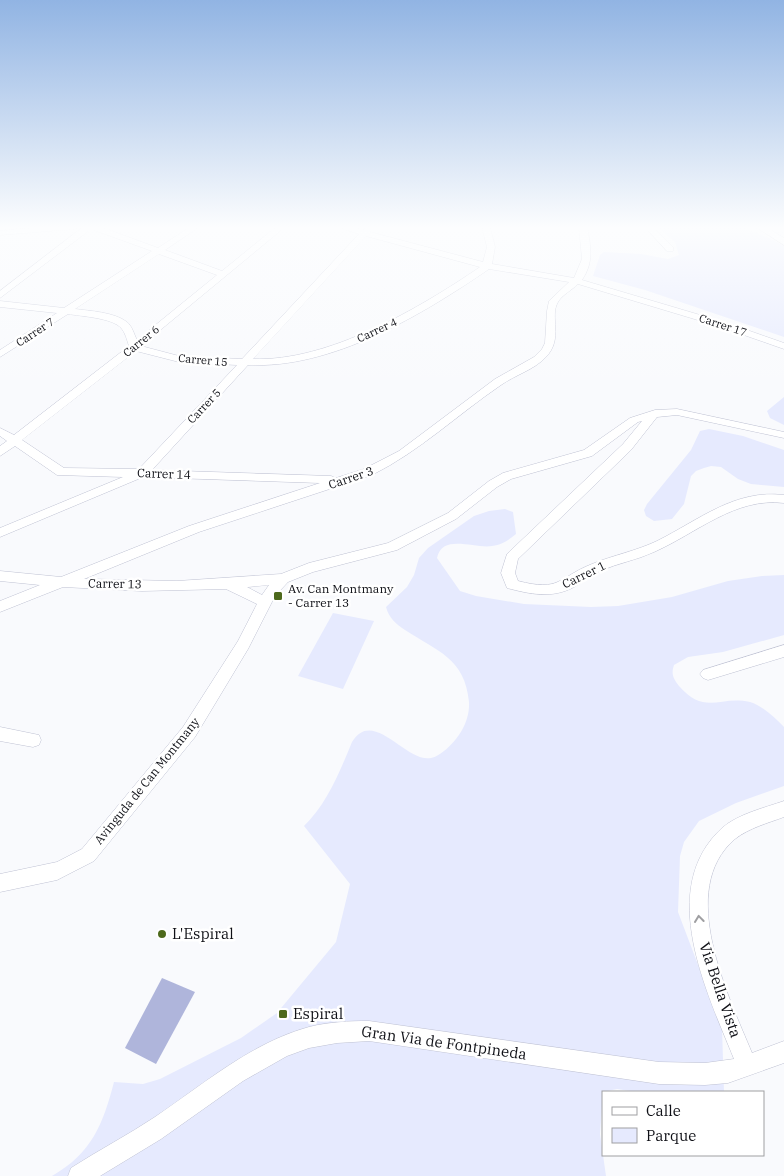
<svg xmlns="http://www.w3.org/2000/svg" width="784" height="1176" font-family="'IBM Plex Serif',serif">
<rect width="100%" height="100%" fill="#f9fafd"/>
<!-- green -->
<path fill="#e6eafe" d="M658,227H740L767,237L784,246V337L645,290L593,276L600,255L604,252L641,254L668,259L679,255L675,242Z
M784,397V425L770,418L767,411Z
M709,429L743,436L784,450V487L751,484L738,479L721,467L711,466L704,468L696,471L691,476L684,504L672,519L654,521L646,516L644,510L647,504L691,450L700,431Z
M505,509L513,512L516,534C508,540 503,545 492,546C475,549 442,533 437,558L460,591L476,596L524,604L591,607L618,606L672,597L728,581L762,576L784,575V635L723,652L688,657L674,665C671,674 673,678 679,686C705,716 720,695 750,702C763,706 775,718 784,727V786L736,803L699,821L684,842L680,856L678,912L722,1028L724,1092H637L617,1089L603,1092L600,1134L606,1176H52C92,1153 103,1124 114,1082L143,1084L160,1079L241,1038L277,1013L336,942L350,884L304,826C327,804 340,771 352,742C373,707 406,763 431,758C436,757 440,754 444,751C459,739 470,721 469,702C465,658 437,651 405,630C396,624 389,618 386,607L407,587L414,575L419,558L428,548L474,516L489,511Z
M333,613L374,621L343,689L298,676Z"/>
<!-- water -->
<path fill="#afb5db" d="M162,978L195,992L156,1064L125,1048Z"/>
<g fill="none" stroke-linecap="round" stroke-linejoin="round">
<!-- minor casing -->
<g stroke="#bfc2d3" stroke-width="1">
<path id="minor" d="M44,227H78L74,229L0,235V231Z
M83,227H101L158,248L190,227H199L165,250L222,271L276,227H285L141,346L179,356L242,359L359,234L338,227H351L363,230L366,227H374L370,232L483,262L487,247L482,227H490L495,247L492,264L574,278L582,259L579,227H587C591,247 594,262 582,280L727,323L784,343V349L721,327L578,284C572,290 562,295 558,302C549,317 564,338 546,357C534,370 515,375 501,385C457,415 420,451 372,475L199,532L84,579L177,581L281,574L309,563L388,543L448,513L489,481L503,473L584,450L630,418L655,410L677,409L784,432V438L677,415L657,417L631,450L518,559L515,573L518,581C561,592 557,578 592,564C614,555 636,551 657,541C699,520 735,489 784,495V503C735,497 697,533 654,552C637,560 618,563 600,571C591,575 583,582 574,587C552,599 530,594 507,588L501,573L507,554L623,444L642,421L638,422L592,456L511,479L497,487L456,519L397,550L313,572L288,582L275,596L248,649L195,737L94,861L57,880L0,892V874L57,862L82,849L183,727L238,641L257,604L226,589L142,591L63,587L0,612V601L40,585L0,581V571L61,577L189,526L320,483L143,477L0,537V528L123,477L57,475L15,446L0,456V446L7,441L0,436V428L14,435L129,346C127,340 125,332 121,328C113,318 80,316 68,314L0,357V350L57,313L0,307V301L64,308L152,251L91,229L0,298V291ZM366,236L480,267C420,308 328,362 253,359ZM159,254L217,275L137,340C134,334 132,326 127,322C114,312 90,311 75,309ZM489,269L569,282L549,301L547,311L545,343L542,349L534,357L495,379L399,451L364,469L336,478L331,476L152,470L248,365C332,369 422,315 489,269ZM136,351L179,362L237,365L139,469L64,468L22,440ZM269,585L262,595L247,587H248Z
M645,227H653L673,247V251H667Z
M756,227H766L784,238V245Z
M784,645V657L708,680L703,678L700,674L703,670Z
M0,727L39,735L41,740L39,745L33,747L0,741Z
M784,801V817C768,823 749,828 735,839C676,889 728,995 752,1053L784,1041V1063L728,1083L705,1085L659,1084L369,1041L337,1043L309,1048L287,1056L243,1081L161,1139L100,1176H68L71,1168C99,1150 128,1135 155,1117C204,1084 251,1043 309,1027C329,1022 349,1021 369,1021L659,1062L705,1063L734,1059C707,992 656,889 722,828C738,814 764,808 784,801Z"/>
</g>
<!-- minor -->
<use href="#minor" fill="#fff" fill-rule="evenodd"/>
</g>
<!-- one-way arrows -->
<defs><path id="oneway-chevron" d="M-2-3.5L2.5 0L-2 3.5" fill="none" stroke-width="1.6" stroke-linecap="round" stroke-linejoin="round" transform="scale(1.25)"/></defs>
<use stroke="#9f9fa2" href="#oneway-chevron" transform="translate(699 919) rotate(-97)"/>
<!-- sky -->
<linearGradient id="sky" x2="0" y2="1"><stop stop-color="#91b4e3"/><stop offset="0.58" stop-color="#fcfdfe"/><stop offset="1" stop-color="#fcfdfe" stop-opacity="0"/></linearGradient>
<rect width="784" height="392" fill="url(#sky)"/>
<!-- markers -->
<g fill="#4d691c" stroke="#fff" stroke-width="2">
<rect x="273" y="591" width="10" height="10" rx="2.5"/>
<circle cx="162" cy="934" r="5"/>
<rect x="278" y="1009" width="10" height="10" rx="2.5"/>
</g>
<g text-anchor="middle" stroke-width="5" stroke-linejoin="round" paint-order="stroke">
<!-- far-street labels -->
<g font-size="11" fill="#0f1016" stroke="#fff">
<text transform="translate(723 325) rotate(18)" y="4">Carrer 17</text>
<text transform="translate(377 330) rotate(-25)" y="4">Carrer 4</text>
<text transform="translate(35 332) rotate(-33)" y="4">Carrer 7</text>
<text transform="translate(141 341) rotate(-39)" y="4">Carrer 6</text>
<text transform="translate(203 360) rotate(5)" y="4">Carrer 15</text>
<text transform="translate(204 406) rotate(-47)" y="4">Carrer 5</text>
</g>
<!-- street labels -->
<g font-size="12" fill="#0f1016" stroke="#fff">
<text transform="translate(164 474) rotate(2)" y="4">Carrer 14</text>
<text transform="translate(351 478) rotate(-19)" y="4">Carrer 3</text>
<text transform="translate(584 575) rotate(-26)" y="4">Carrer 1</text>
<text transform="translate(115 584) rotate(1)" y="4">Carrer 13</text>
<text transform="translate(147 781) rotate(-51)" y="4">Avinguda de Can Montmany</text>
</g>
<!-- poi labels -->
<g font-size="12" fill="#0f1016" stroke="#fff" text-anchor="start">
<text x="288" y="593">Av. Can Montmany<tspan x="288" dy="14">- Carrer 13</tspan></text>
</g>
<!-- near-poi labels -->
<g font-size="15" fill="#0f1016" stroke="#fff" text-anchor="start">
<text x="172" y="939">L'Espiral</text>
<text x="293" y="1019">Espiral</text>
</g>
<!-- near-street labels -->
<g font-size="15" fill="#0f1016" stroke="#fff">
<text transform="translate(720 990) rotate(71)" y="5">Via Bella Vista</text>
<text transform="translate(444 1043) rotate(8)" y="5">Gran Via de Fontpineda</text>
</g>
</g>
<!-- legend -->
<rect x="602" y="1091" width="162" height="65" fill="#ffffff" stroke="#9f9fa2"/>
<rect x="612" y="1107" width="25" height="8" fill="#ffffff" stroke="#9f9fa2"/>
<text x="646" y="1116" font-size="15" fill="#0f1016">Calle</text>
<rect x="612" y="1128" width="25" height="15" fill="#e6eafe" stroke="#9f9fa2"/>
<text x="646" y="1141" font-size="15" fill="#0f1016">Parque</text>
</svg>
